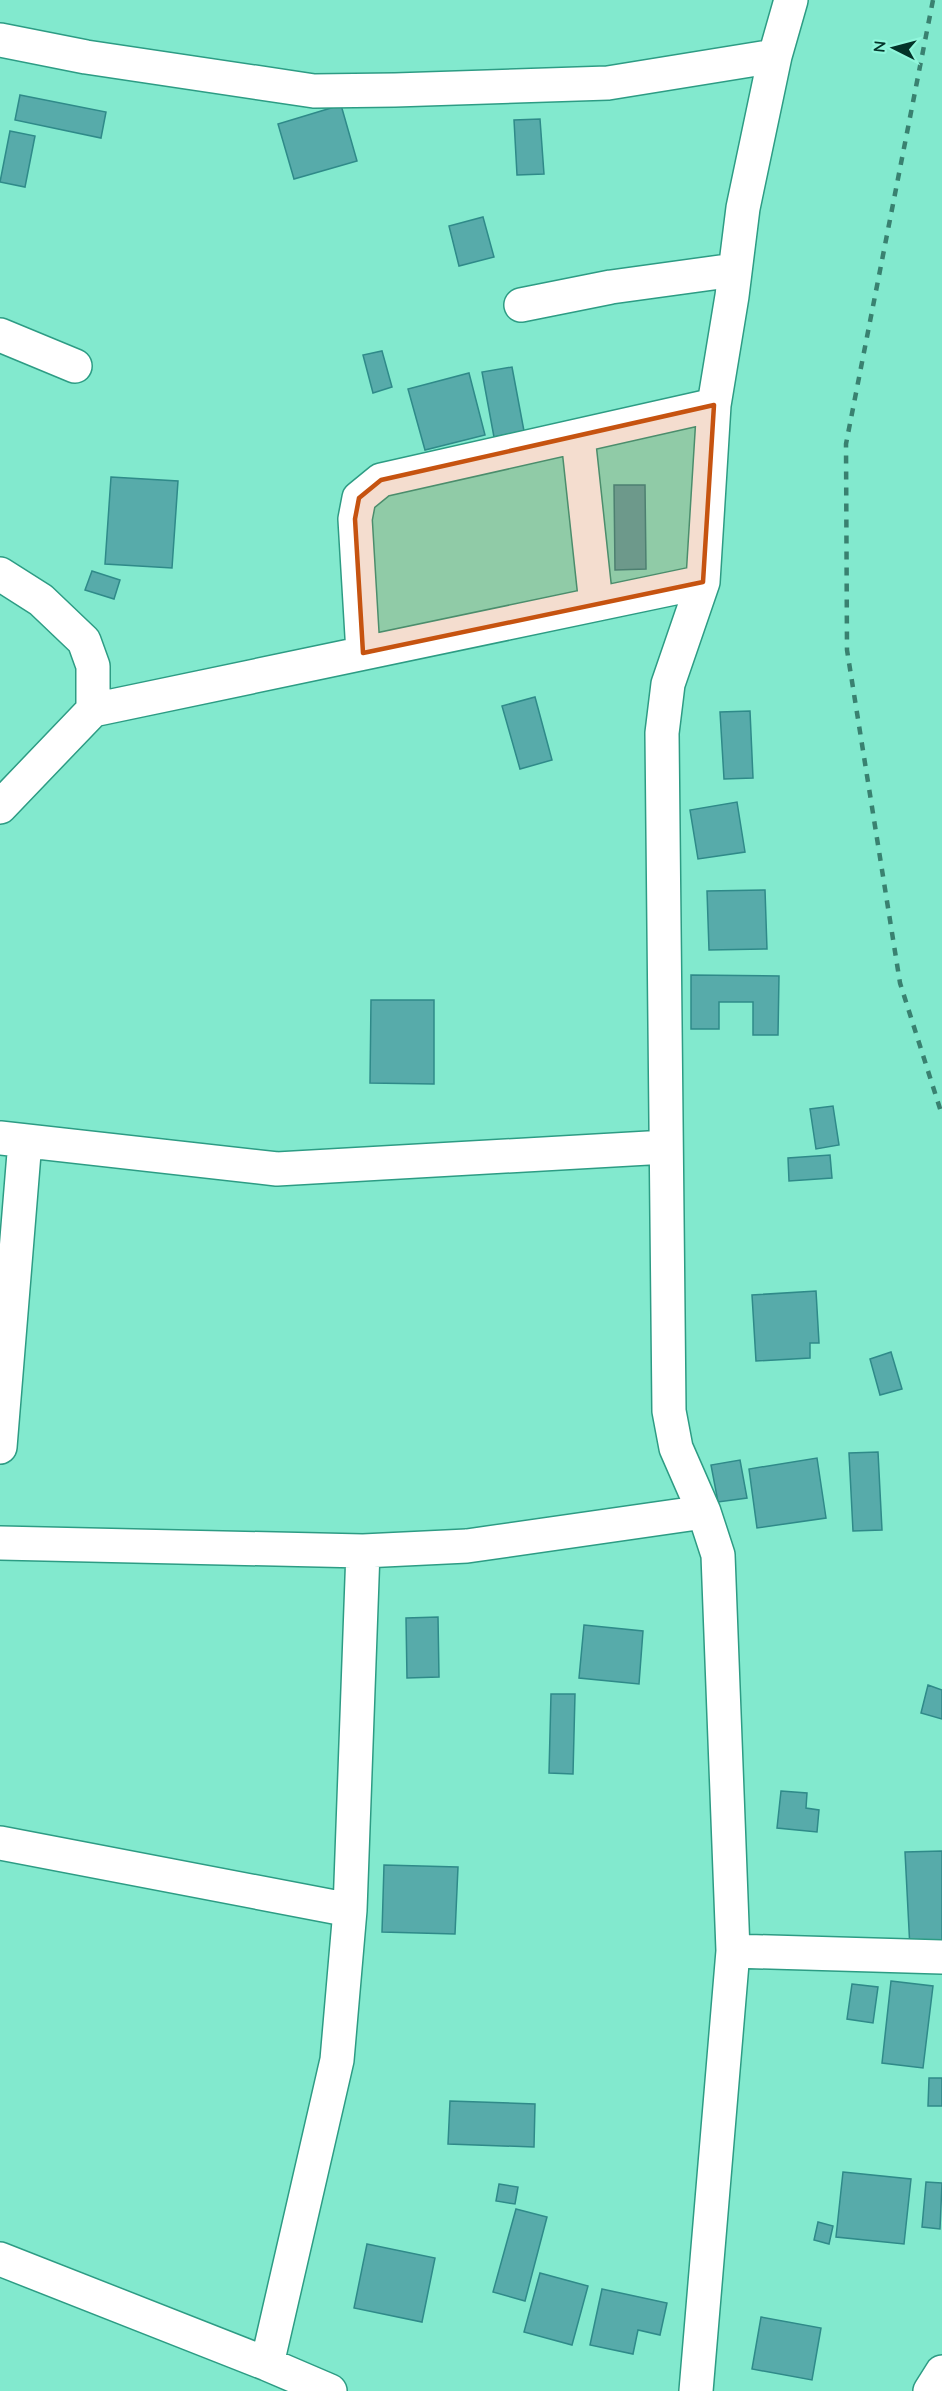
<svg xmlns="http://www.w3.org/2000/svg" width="942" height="2391" font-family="Quicksand,sans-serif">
<rect width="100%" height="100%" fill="#82e9ce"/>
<!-- building -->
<path fill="#57abaa" stroke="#2f8a89" stroke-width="1.5" d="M20,95L106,112L101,138L15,120Z
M341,105L357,161L294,179L278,124Z
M540,119L544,174L517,175L514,120Z
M10,131L35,136L25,187L0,182Z
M483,217L494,257L459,266L449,226Z
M382,351L392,387L373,393L363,355Z
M512,367L524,431L494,437L482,372Z
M469,373L485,435L425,450L408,389Z
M111,477L178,481L172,568L105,564Z
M614,485H645L646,569L615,570Z
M92,571L120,580L114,599L85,590Z
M535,697L552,760L520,769L502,706Z
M750,711L753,778L724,779L720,712Z
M737,802L745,852L698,859L690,810Z
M765,890L767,949L709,950L707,891Z
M691,975L779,976L778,1035H753V1002H719V1029H691Z
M371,1000H434V1084L370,1083Z
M833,1106L839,1145L816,1149L810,1109Z
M830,1155L832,1178L789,1181L788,1158Z
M816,1291L819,1343H810V1358L756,1361L752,1295Z
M891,1352L902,1389L880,1395L870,1359Z
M878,1452L882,1530L853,1531L849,1453Z
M817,1458L826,1518L757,1528L749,1469Z
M740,1460L747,1498L718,1502L711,1465Z
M438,1617L439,1677L407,1678L406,1618Z
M584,1625L643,1631L639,1684L579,1678Z
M928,1685L942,1690V1719L921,1713Z
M551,1694H575L573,1774L549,1773Z
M781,1791L807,1793L806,1808L819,1810L817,1832L777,1828Z
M942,1851V1947L910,1949L905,1852Z
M384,1865L458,1867L455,1934L382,1932Z
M891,1981L933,1986L923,2068L882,2063Z
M852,1984L878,1987L873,2023L847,2019Z
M929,2078H942V2106H928Z
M450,2101L535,2104L534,2147L448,2144Z
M843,2172L911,2179L904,2244L836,2237Z
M926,2182L942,2183L940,2229L922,2227Z
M499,2184L518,2187L515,2204L496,2201Z
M516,2209L547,2217L525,2301L493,2292Z
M818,2222L833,2226L829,2244L814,2240Z
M367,2244L435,2258L422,2322L354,2308Z
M540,2273L588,2286L572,2345L524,2332Z
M602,2289L667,2303L660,2335L638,2330L633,2354L590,2345Z
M761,2317L821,2328L812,2380L752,2369Z"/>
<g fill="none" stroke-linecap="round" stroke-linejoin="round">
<!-- minor casing -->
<g stroke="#2d9c84" stroke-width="36">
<path id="minor" d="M0,40L86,57L314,91L395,90L608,83L775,56
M521,305L611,287L735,270
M0,335L75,366
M578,437L596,604
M0,574L41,600L84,641L93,666V710
M363,653L355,519L359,498L381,480L714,405
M0,807L93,710L703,582
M0,1138L277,1169L666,1147
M0,1447L25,1141
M0,1543L363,1551L467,1546L704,1512
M0,1843L350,1910
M733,1951L942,1957
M0,2259L267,2364L330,2391
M267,2364L337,2060L350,1910L363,1551
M696,2391L733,1951L718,1555L704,1512L676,1448L669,1411L662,733L668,684L703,582L714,405L732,296L743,208L775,56L791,0
M930,2391L942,2372"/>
</g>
<!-- minor -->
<use href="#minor" stroke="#fff" stroke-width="33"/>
<!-- rail -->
<path stroke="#398170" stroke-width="4.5" stroke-dasharray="8 8" stroke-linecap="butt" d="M933,0L846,444L847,650L900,983L942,1115"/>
</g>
<!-- marked area -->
<path fill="#c65310" fill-opacity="0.2" stroke="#c65310" stroke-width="4.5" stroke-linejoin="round" d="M714,405L703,582L363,653L355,519L359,498L381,480Z"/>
<!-- north arrow -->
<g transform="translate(894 48) rotate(276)" stroke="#8ff6db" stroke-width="4.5" paint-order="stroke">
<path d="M0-4.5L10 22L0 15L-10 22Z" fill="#033329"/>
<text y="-9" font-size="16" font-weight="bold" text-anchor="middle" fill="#033329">N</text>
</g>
</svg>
